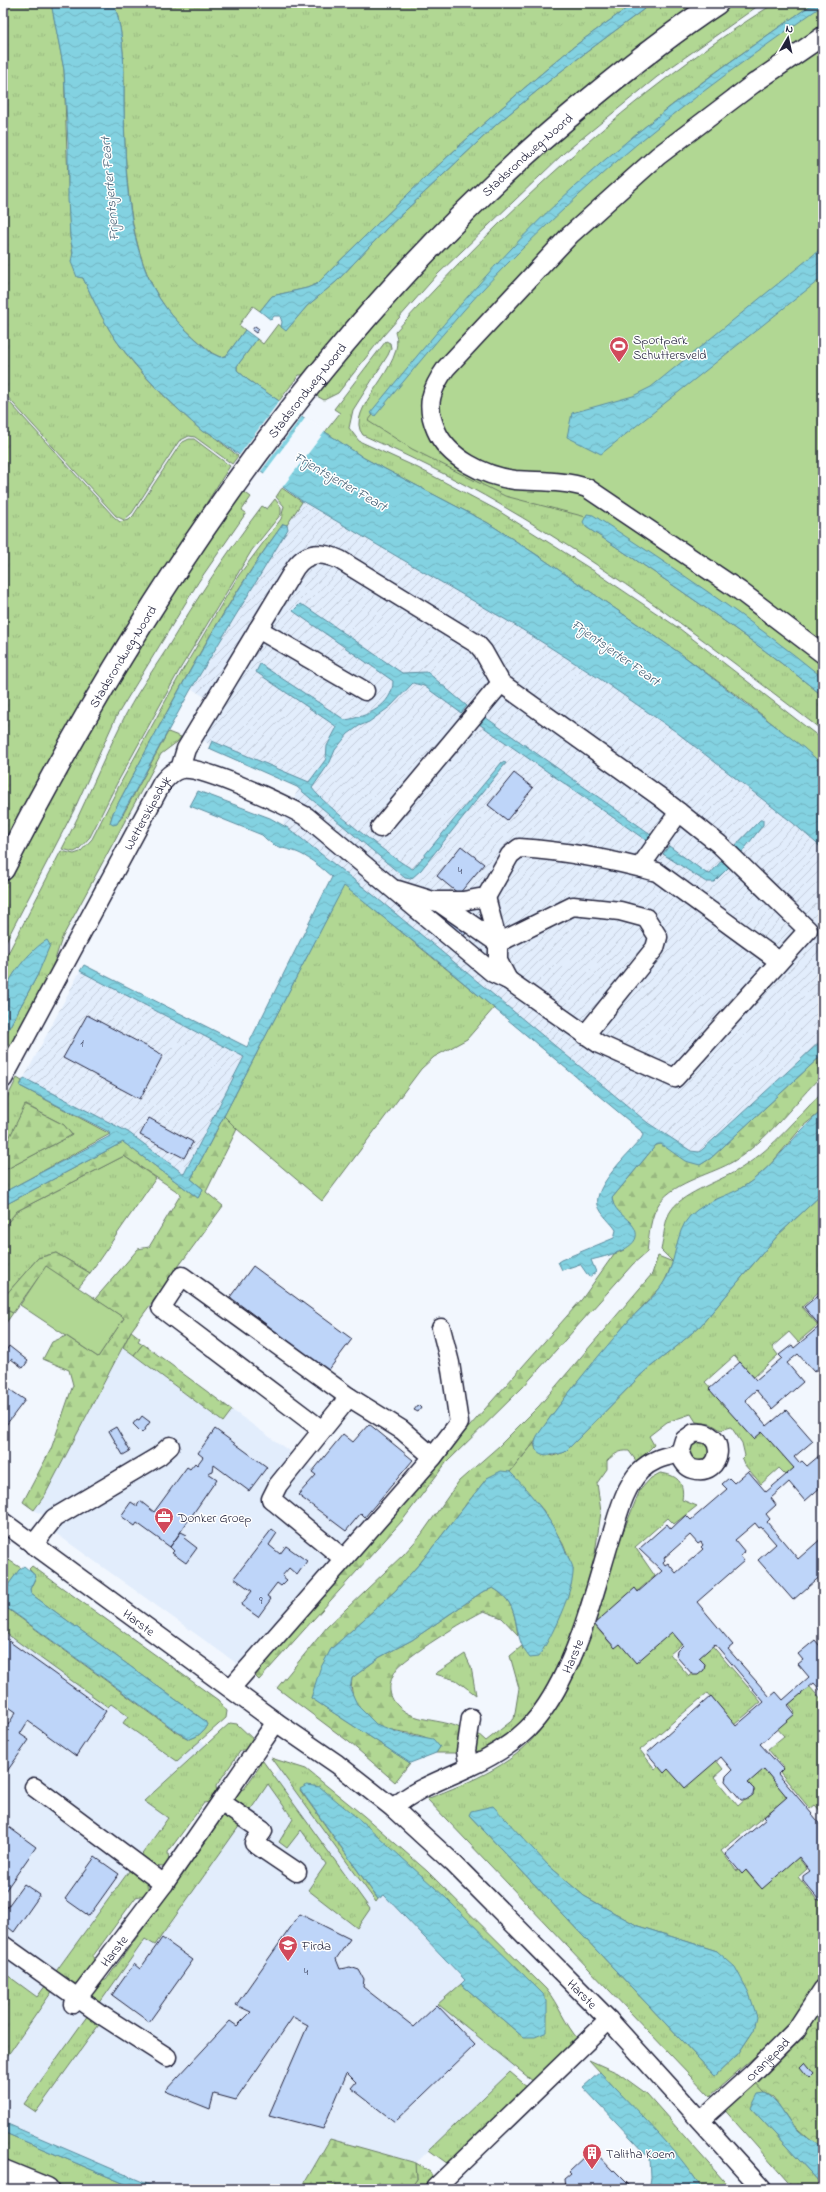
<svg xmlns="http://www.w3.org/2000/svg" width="826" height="2192" font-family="'Indie Flower',sans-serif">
<defs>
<pattern id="industrial-furrows" width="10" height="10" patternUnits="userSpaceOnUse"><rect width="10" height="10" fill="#e2edfc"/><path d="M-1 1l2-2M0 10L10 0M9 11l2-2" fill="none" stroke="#c2cbd9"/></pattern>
<pattern id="grass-tufts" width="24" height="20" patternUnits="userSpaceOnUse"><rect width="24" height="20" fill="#b1d793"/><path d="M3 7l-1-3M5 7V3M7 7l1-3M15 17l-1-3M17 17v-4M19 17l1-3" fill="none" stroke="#98b880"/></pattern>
<pattern id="forest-firs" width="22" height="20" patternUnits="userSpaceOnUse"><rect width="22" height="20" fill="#b1d793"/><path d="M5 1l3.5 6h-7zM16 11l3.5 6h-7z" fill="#98b880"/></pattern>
<pattern id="park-crowns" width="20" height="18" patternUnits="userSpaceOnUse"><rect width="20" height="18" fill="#b1d793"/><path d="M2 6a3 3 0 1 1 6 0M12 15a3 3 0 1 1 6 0" fill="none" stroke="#98b880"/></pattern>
<pattern id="water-waves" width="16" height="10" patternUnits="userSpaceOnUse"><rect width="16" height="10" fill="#83d2e1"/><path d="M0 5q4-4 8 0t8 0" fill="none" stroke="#71b4c2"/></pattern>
</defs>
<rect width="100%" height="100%" fill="#f2f7fe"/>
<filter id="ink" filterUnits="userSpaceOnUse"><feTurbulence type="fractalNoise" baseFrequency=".025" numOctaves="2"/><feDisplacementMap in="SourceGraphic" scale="8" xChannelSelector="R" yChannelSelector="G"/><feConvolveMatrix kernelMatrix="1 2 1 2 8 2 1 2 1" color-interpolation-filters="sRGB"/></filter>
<g filter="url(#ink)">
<!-- built -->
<path fill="#e2edfc" d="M123,1347L223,1422L232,1410L313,1468L370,1518L239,1665L40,1522L43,1515L34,1510L45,1495Z
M3,1613L197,1736L214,1755L37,1997L3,1972Z
M281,1765L378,1899L384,1895L465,1980L461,1983L539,2044L416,2163L330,2139L301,2189H159L3,2122V2062L53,1990L99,2004L145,1938L155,1945Z"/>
<!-- industrial -->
<path fill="url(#industrial-furrows)" d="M302,502L518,627L600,679L675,731L793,823L823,849V1039L699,1152L684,1148L648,1123L372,894L283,824L298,789L297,787L209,748L210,745L203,740L222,708L192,689L288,529L287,525Z
M80,971L244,1056L184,1174L24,1078Z"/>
<!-- grass -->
<path fill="url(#grass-tufts)" stroke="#6a7c67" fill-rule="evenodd" d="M3,3H51L52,6L64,70L70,237C74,253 71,261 77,276L83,278C93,299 103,321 116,340C140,375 172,404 203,432H208L238,456L232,464L195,437L189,436L179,441L132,513L124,520L116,516L3,392Z
M114,3H634C607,23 579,41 554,63C471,132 393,207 317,284L307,288L272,296L260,311L253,306L239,325L245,330L226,356L220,357L212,353C196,339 179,325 166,308C127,256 125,168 124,105C124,70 125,37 114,3Z
M652,3H702L305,375H299L279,401L248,380L237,370V366L257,339L263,344L278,324L286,330L307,306L337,281L387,228L498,123L560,72Z
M735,3H762L657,77L564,153L437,275L383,336L338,393L324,400L315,395L333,371L457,231L546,149L667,53Z
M775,3H814C759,41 704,79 652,121C603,160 558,203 513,247L819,8V3H823L584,494L586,527C668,581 748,635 823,696V731C719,651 615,571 501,505C457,479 410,457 363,435C342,410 409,365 395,332C508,208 632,92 775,3Z
M386,341L390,343L391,348L388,355L353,410L349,428L359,441L418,468L497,510L594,571L680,629L823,740V765L747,703L681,654L540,557L488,523L364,458L325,432L340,413L334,409Z
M3,395L114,517L120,522L129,520L133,516L181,443L189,439H194L230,466L106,661L3,846Z
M282,488L302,502L287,525L283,524C217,614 165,715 113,813L110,823L120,820L168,732L181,737L177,742L161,754L62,938L52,969L3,1061V1039L38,974L15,972L3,997V963L61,851L74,854L80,852L92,839L119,786L182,671L239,575L281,519L284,506L276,497Z
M243,491L251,497L242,510L246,513L199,581L116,717L74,810L3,947V888L17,860L87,736L160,613Z
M275,499L281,507V514L252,550L180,669L116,785L90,837L78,850L74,852L62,849C84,807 101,764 122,722C134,697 151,673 166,650C196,600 227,552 262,506L267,509Z
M344,885L494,1008L467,1039L434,1057L421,1069L322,1201L237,1129L224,1116Z
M17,1078L22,1081L20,1086L110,1134L3,1193V1171L72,1135L64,1125L26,1105L3,1151V1106Z
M823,1091V1110L803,1126L770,1165L752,1181L732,1194L713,1200L683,1229L673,1262L661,1250C664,1238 664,1219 672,1209C683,1193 725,1179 743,1167C774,1147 798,1117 823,1091Z
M124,1156L156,1178L90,1273L56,1253L38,1258L3,1298V1228L17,1211Z
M823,1193V1288L802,1307L818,1325L798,1342L789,1332L772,1347L778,1355L754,1377L734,1356L705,1382L752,1434L760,1428L796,1468L787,1476L779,1468L761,1484L744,1464L742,1459L745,1456L742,1443L731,1427L721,1430L711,1424L696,1422L691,1414L667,1422L649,1436L654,1445L637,1462L629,1451C620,1450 614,1454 607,1461V1469L597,1483L601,1512L593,1567L555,1679L534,1713L518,1728L473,1759L476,1732L486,1741L514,1719L519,1688L510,1656L522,1646L523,1650L571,1585L573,1569L563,1544L543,1510L510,1472L534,1443L536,1450L553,1456L565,1452L645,1371L676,1347L701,1325L778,1235Z
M3,1308L13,1313L3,1327Z
M131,1331L140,1338L138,1341L143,1344L134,1355L123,1347Z
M690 1451a10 10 0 1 1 20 0a10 10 0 1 1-20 0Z
M660,1473C677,1475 685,1482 682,1500L697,1506L674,1524L668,1518L635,1547L655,1576L596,1627L611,1644L621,1636L670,1627L683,1643L670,1654L689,1676L701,1667L692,1657L709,1642L761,1702L734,1725L707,1693L640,1750L655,1769L663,1762L711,1754L723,1769L714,1777L738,1806L755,1791L745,1779L761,1765L788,1797L721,1851L737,1871L743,1867L759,1886L797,1856L807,1869L798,1877L817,1900L823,1896V1982L779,2035L710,2096L427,1799C473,1780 519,1765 547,1720L640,1490L651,1478ZM469,1815L548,1865L584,1896L638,1926L717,1951L754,2030L738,2054L715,2076Z
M4,1557L21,1568L3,1592V1558Z
M32,1566L218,1700L227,1711L226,1718L177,1761L123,1723L128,1716L111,1704L108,1707L3,1631V1613L8,1609L179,1734L189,1739C198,1737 203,1732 207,1725L205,1721L31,1594L30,1589L36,1577L29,1569Z
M465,1654L471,1667L476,1695L456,1680L435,1674Z
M809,1686L823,1702V1814L815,1805L810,1809L779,1771L783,1767L768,1749L784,1736L776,1727L795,1711L789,1704Z
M230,1723L237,1724L255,1741L249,1750H241L216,1786L217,1795L213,1801L204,1803L168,1852L169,1862L163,1867L152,1866L140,1857L168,1818L144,1801Z
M260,1757L370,1909L357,1928L308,1890L326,1864L301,1830L287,1848L279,1842L293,1819L268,1784L249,1812C240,1805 232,1802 235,1790L244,1789L260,1766Z
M271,1758L306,1769L364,1816L427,1871L546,1989C559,2005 565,2025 579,2040L534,2082L438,2004L461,1984L523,2037L300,1790L378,1899L376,1902Z
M221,1816H227L240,1825L155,1945L145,1939L99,2004L92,2000L91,1992L97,1981L106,1980L210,1836L208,1828Z
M132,1867L148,1881V1891L144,1895L136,1897L93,1956L94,1964C76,1986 80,1989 54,1974Z
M3,1972L37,1997L46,1985L53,1990L3,2062Z
M88,2015L101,2022L36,2112L24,2104Z
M589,2060L618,2073L647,2094L731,2189H702L694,2177L661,2138Z
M510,2072L529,2088L448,2164L429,2150Z
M753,2080L823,2147L751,2108L823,2186V2189H794L722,2107Z
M3,2132L137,2189H69L3,2161Z
M416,2163L430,2172L436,2183L429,2189H410L417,2179Z"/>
<!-- forest -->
<path fill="url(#forest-firs)" stroke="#6a7c67" d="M823,1054V1074C796,1101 766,1142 734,1161C713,1174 676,1181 660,1202C650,1215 649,1237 647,1252L633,1264L523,1387L446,1463L402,1521L259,1680L252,1673L582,1299L614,1254L624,1250L631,1224L614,1207L612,1198L656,1145L661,1144L700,1165L711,1158Z
M25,1105L64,1125L72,1135L3,1171V1151Z
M224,1116L237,1129L206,1192L223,1206L131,1331L45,1495L34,1510L23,1502L51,1449L73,1385L69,1370L43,1359L52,1342L66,1336L98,1357L124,1318L95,1299L138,1249L149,1247L181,1194L124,1156L17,1211L3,1228V1206L123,1142L198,1198L203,1189L191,1179Z
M56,1253L90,1273L78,1288L46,1267L13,1313L3,1308V1298L38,1258Z
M658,1256L673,1262L663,1285L626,1324L576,1384L549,1419L534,1443L510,1472L487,1478L421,1562L395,1591L331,1649L311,1698L410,1763L395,1782L349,1742L277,1688L327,1627L404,1554L421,1535L459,1481L499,1446L539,1406L652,1274Z
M143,1344L232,1410L223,1422L134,1355Z
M493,1588C514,1601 514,1613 518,1635L502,1618L484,1611C470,1617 402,1659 396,1670C388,1683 387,1695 398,1706C415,1723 440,1718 460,1728L461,1740L458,1753H436L440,1747C425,1730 397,1735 377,1725C371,1722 366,1714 361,1710C353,1701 350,1690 352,1678L380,1657L412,1640L482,1592Z
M330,2139L416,2163L417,2179L410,2189H301Z"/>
<!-- park -->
<path fill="url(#park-crowns)" stroke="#6a7c67" d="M823,2006V2147L815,2144L791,2123L773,2097L765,2093L753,2080Z"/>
<!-- pitch -->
<path fill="#b1d793" stroke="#6a7c67" d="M821,3H823V687L586,517L505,496L412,449L368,421L463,306L549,218L662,119L766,38Z
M46,1266L124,1318L98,1357L20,1305Z"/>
<!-- water -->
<path fill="url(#water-waves)" stroke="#5c8c9f" d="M51,3H114C125,37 124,70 124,105C125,169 126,255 166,308C179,325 196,339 211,353L220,357L226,356L245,330L257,339L237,366V370L248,380L364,458L488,523L540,557L681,654L804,748L823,765V849L793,823L675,731L600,679L518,627L302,501L208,432H203C172,404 141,375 116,340C103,321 93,299 83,278L77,277L71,262L73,252L70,237L68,199V143L64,70Z
M634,3H652L560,72L498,123L387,228L337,281L307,306L286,331L281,327L282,322L280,316H274L271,320L260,311L272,296L307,288L317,284C393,207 471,132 554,63C579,41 607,23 634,3Z
M814,3H819V8C736,66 653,126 579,195C539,232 499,270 463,311C433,345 404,381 375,416L370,413C435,334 499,255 574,187C649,119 731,60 814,3Z
M823,247V277L601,454L567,437L572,413L633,396L651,387Z
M587,514L593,515C672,567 750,618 823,678V696C748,635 668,581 586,527L583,522Z
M283,524L287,525L288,529L190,691L117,824L113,825L110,823L113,813C165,715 218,614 283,524Z
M300,604L305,606L402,673L427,672L467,706L461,713L424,686L413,683L391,706L369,722L359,726L348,734L335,750L330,762L312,788C322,803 397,863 413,869L502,762L506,763L421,870L411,879L405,878L297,787L209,748L212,741L309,782L326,759L327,746L337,727L256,672L260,664L345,720C366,717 393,706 393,681L293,611Z
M485,717L652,835L647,841L479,724Z
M198,791L270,818L288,828L372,894L648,1123L691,1151L699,1152L703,1149L823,1039V1054L711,1158L700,1165L685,1161L661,1144L656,1145L612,1198C613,1209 623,1215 630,1222C653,1247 606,1256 591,1260L596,1272L589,1277L580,1264L562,1270L558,1262L561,1260L614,1238L616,1230C611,1222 601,1215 598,1205C593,1187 629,1153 641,1139L643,1135L641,1131L434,958L344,886L191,1179L203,1189L198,1198L123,1142L3,1206V1193L6,1191L110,1136L109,1132L20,1086L24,1078L128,1132L184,1174L244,1057L80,971L84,965L247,1047L332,877C323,869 311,859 301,854C284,846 277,851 262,835L190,806Z
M760,820H763V825L742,852L735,846Z
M669,846L706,873L710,874L723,859L730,866L714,882H706L663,854Z
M47,940L50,945L38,974L3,1039C3,1026 1,1011 3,998C6,979 31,949 47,940Z
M823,1110V1193L778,1235L701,1325L676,1347L645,1371L565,1452C551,1457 528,1458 537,1436C564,1397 594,1361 625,1325C637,1311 652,1300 662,1285C677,1266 674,1232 690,1216C708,1198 734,1196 753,1180C779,1160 797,1131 823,1110Z
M501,1471L510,1472C534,1496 555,1524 567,1555C569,1559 573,1565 573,1569C575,1588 550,1641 538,1657L530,1658C509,1634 525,1606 493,1588L482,1592L412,1640L380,1657L352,1678L350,1689L358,1706L376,1724L397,1732L433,1739L440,1747L436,1753L410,1763L311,1698L320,1669L331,1649L395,1591L421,1562L487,1478Z
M24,1566L36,1576L30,1589L31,1594L205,1721L207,1725C203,1732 198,1737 189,1739L179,1733L13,1612L8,1609L3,1613V1592L19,1570Z
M307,1785L320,1787L367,1826L445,1897L543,1994L547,2001V2032L535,2037H523L461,1984L465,1980L384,1895L378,1899L300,1789Z
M493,1806L548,1865L584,1896L638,1926L717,1951L735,1967L749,1993L757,2017L754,2030L738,2054L715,2076L469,1815L471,1811Z
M600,2072C633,2108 677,2148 702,2189H649L651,2178L650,2158L583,2087Z
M765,2093C777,2099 782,2111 790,2122C798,2131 811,2142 823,2147V2186L751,2108L758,2094Z
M3,2122L159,2189H137L3,2132Z"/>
<!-- pier -->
<path fill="#f2f7fe" d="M280,400L303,415L259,474L237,458Z
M306,417L326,430L281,489L262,476Z"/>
<!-- building -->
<path fill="#bed5f9" stroke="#22223b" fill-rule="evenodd" d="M255,326L259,329L256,333L252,330Z
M514,773L533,788L507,820L488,805Z
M461,846L484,864L459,894L437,876Z
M442,913L467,932L461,939L437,919Z
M87,1015L163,1055L140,1099L63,1058Z
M149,1118L193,1142L184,1158L140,1135Z
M253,1266L352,1339L328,1371L230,1297Z
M823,1291V1365L814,1372L798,1354L787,1363L803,1382L772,1409L756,1390L745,1400L767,1426L786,1410L813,1441L794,1457L799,1463L802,1461L807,1466L820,1455L823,1458V1485L805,1501L789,1482L771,1498L776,1505L766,1514L770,1519L767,1522L798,1559L823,1537V1574L793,1600L758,1560L776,1544L761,1527L759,1528L755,1523L735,1540L745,1552L740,1556L744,1561L697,1602L733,1645L728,1649L770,1697L776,1692L783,1700L809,1677L798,1664L803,1660L798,1654L815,1640L820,1646L823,1644V1693L814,1683L788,1705L795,1714L760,1744L783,1769L778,1774L823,1827V1900H819L803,1881V1876L810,1871L799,1857L762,1889L746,1870L742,1874L725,1854L766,1819L764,1817L787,1797L764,1769L748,1783L754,1789L753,1795L746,1800H741L725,1781L726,1776L732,1770L721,1757L685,1788L668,1769L664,1773L647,1753L711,1696L736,1726L764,1702L715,1644L699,1658L705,1664L704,1670L698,1675H693L676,1656L677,1651L683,1645L672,1632L636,1663L620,1644L615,1648L594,1624L635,1588L638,1592L662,1571L639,1549L667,1524L671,1529L686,1515L691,1520L727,1489L722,1484L729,1478L734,1483L748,1471L766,1492L794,1468L762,1432L754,1439L709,1389L740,1362L756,1380L782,1358L779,1355L792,1345L794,1348L820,1326L804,1307ZM690,1535L698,1544L701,1542L703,1545L701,1547L703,1549L676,1573L668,1563L665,1565L663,1562L665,1560L664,1558Z
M9,1346L28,1361L23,1368L11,1359L3,1370V1355Z
M3,1385L25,1400L3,1429Z
M418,1405L421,1408L418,1412L414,1410Z
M142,1416L150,1422L142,1433L133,1424L137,1419L139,1420Z
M369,1424L413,1460L365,1517L361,1513L346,1531L298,1495L316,1475L312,1472L343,1434L353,1442Z
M116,1427L130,1451L123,1455L109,1431Z
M215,1429L267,1467L249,1491L214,1465L213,1471L208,1473L217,1479L170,1547L137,1523L135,1526L121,1516L131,1502L137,1506L140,1501L154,1512L187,1467L190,1469L195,1463L197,1465L203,1457L198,1453Z
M272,1529L277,1533L269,1545L280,1554L286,1546L307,1561L297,1575L289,1568L282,1576L287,1580L281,1586L277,1583L267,1596L271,1599L258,1617L241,1605L252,1591L234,1578Z
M181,1532L187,1535L184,1538L197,1548L186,1563L172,1553L174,1551L170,1547Z
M3,1637L106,1711L76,1756L28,1721L20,1734L29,1740L3,1777V1721L8,1725L16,1712L3,1703Z
M3,1823L36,1847L3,1894Z
M95,1857L119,1874L89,1916L65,1899Z
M24,1884L40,1895L14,1932L3,1923V1913Z
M300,1914L350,1939L336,1959L340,1969L350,1967L359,1970L364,1979L363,1987L414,2027L437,2005L475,2045L395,2122L351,2088L356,2082L347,2073L323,2129L269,2115L308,2025L293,2017L236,2100L214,2094L210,2109L165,2091L230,2021L237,2026L251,2012L236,2005Z
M162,1938L193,1960L149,2022L112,1995L134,1964L140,1969Z
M805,2062L814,2073L809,2078L800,2067Z
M594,2151L613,2171L614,2170L633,2189H566L565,2179L571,2174L569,2172L587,2155L588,2157Z"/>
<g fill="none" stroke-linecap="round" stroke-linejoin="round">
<!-- minor casing -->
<g stroke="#22223b" stroke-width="21">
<g id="minor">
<path d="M823,36L753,84L658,156L570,235L446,368C431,389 425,405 436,430C448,458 484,476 515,480C539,482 563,480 587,488L740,591L823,654"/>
<path d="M258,629L365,691"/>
<path d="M380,828L501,683"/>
<path d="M640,867L679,812"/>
<path d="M398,890L440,903L498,943"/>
<path d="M485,899L510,855L519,848C565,851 613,860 657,872L779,961"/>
<path d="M434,901H463L479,898L487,901L498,943V961L508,980"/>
<path d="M498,943L573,906L620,911L646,918L658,937L655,948L585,1035"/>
<path id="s1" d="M3,1079L162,783C167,777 173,770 182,769C203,766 285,805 307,817L493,973L508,980L599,1044L675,1078L808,930L719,844L660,797L501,683L483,651L477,644L340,560C323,552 307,551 295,568L186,749L180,769"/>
<path d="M433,1457L459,1423L450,1363L441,1328"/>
<path id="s2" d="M3,1522L276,1722L337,1764L393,1808L453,1863L609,2020L762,2189"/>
<path d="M33,1545L54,1518L159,1456L170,1446"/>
<path d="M344,1559L271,1499L278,1485L349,1397"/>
<path d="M231,1688L433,1457L402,1430L349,1397L182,1276L161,1308L322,1430"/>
<path d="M469,1767L466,1751L471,1718"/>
<path d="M34,1787L164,1884"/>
<path d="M221,1802L263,1831L254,1843L297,1872"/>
<path id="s3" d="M393,1808C418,1787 440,1781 469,1767C519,1744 542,1721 565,1672C586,1629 597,1582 611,1537C618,1515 624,1488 640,1471C652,1459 664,1457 680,1453C682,1460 686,1467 693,1469C723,1478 729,1429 694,1433L684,1440L680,1453"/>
<path d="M3,1945L103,2016L167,2057"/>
<path id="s4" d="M73,2004L164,1884L276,1722"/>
<path id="s5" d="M701,2120L751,2075L796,2030L823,1989"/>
<path d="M435,2188L609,2020"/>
</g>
</g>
<!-- major casing -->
<g stroke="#22223b" stroke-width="25">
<g id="major">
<path id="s6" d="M3,869C151,581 338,305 590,99C631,65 673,32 717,3"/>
<path d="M3,2171L47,2189"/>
</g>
</g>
<!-- minor -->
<use href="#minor" stroke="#fff" stroke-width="18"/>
<!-- major -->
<use href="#major" stroke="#fff" stroke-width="22"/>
</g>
</g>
<!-- icons -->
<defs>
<g id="stadium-pin" transform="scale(1)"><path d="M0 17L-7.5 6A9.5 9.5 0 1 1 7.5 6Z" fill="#d1495b" stroke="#fff"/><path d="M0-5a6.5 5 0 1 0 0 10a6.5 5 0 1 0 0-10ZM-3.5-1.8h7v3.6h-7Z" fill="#fff"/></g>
<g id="office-pin" transform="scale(1)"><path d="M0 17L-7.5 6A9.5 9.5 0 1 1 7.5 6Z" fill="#d1495b" stroke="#fff"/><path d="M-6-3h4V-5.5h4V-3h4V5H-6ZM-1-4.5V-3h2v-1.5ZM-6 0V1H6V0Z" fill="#fff"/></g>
<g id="university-pin" transform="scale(1)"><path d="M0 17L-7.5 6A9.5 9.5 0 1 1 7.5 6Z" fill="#d1495b" stroke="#fff"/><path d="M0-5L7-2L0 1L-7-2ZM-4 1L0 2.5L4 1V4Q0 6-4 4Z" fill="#fff"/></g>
<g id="building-pin" transform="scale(1)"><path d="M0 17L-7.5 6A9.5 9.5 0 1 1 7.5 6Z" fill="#d1495b" stroke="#fff"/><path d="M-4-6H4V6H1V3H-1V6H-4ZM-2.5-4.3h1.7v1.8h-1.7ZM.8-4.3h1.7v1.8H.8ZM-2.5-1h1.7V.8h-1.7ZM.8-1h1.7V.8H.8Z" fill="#fff"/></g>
</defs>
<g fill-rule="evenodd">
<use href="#stadium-pin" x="619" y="346"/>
<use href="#office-pin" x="164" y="1517"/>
<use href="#university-pin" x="288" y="1945"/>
<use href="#building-pin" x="592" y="2153"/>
</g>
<g text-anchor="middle" stroke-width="3" stroke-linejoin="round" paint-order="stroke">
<!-- number labels -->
<g font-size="11" fill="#494f6a">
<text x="460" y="874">4</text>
<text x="82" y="1047">1</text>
<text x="261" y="1604">9</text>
<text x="306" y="1975">4</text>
</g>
<!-- street labels -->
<g font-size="13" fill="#22223b" stroke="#fff">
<text dy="5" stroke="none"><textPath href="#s6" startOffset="891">Stadsrondweg-Noord</textPath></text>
<text dy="5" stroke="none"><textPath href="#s6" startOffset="568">Stadsrondweg-Noord</textPath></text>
<text dy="5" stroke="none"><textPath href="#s6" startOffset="244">Stadsrondweg-Noord</textPath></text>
<text dy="5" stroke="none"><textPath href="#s1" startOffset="303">Wetterskipsdyk</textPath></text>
<text dy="5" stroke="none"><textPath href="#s2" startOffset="169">Harste</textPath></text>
<text dy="5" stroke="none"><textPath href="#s3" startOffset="243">Harste</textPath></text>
<text dy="5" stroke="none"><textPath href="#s4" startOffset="67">Harste</textPath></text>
<text dy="5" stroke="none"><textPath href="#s2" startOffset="749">Harste</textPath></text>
<text dy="5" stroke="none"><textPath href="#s5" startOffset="90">Oranjepad</textPath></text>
</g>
<!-- poi labels -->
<g font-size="13" fill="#22223b" stroke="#fff" text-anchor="start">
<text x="633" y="344">Sportpark<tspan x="633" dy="15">Schuttersveld</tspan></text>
<text x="178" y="1522">Donker Groep</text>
<text x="302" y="1950">Firda</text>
<text x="606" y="2158">Talitha Koem</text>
</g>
<!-- water labels -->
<g font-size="14" font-style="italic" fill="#446075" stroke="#fff">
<text transform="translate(109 189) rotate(-95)" y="5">Frjentsjerter Feart</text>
<text transform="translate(341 481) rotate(30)" y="5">Frjentsjerter Feart</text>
<text transform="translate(616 652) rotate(35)" y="5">Frjentsjerter Feart</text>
</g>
</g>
<!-- margin -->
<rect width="826" height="2192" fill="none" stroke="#fff" stroke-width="16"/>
<rect x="8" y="8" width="810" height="2176" fill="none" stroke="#22223b" stroke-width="1.5" filter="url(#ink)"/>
<!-- north arrow -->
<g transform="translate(788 38) rotate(9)" stroke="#ffffff" stroke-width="3" paint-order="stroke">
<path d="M0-3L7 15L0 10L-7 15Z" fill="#22223b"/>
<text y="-6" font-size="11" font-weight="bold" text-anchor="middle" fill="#22223b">N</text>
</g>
</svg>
